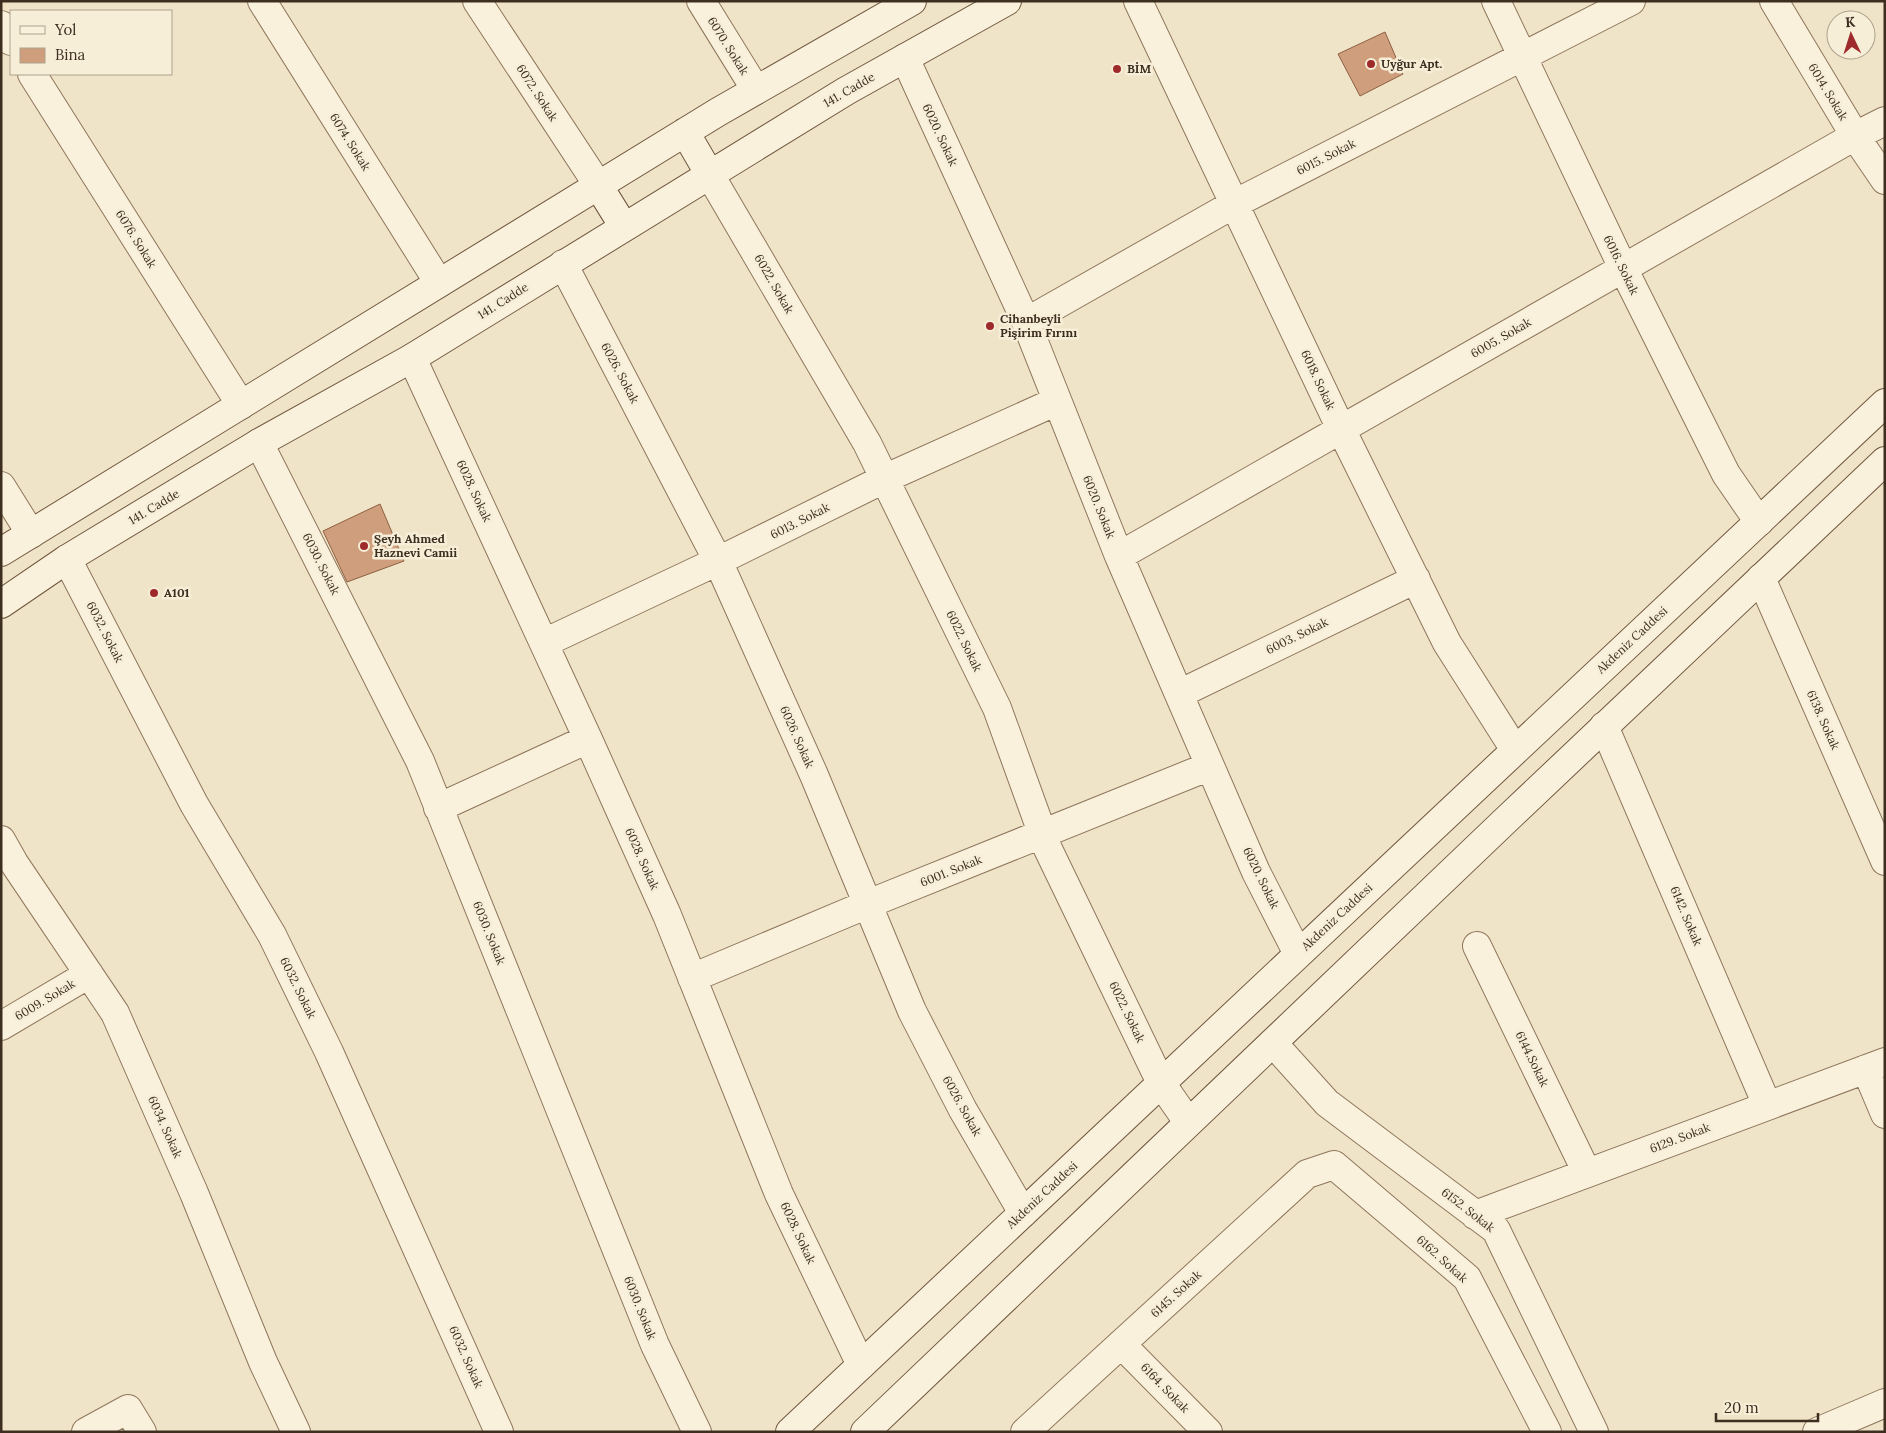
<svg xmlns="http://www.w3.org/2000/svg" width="1886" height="1433" font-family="Lora,serif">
<rect width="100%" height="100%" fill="#f0e4c8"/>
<!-- building -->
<path fill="#cf9f7d" stroke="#8d5f41" d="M1385,32L1403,74L1360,96L1338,54Z
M380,504L404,561L347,582L323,531Z"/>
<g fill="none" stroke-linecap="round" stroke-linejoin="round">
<!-- street casing -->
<g stroke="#8d765c" stroke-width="30">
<path id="street" d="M262,1L439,283
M477,1L598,185
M701,1L756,90
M1138,1L1341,429L1447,643L1515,750
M1496,1L1623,268L1726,474L1759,522
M1774,1L1855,136L1885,180
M1,25L11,41
M905,58L1026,322L1119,556L1256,872L1298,954
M32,74L241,405
M710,175L867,443L997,708L1048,849L1161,1083L1188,1122
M563,264L718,561L814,775L912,1011L963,1110L1023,1213
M1026,322L1234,204L1631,1
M412,358L588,739L667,915L779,1194L861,1365
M259,443L420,761L655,1345L697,1432
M1,486L31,534
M1119,556L1855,136L1885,121
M67,559L194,804L272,935L329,1052L499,1432
M1761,578L1885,861
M544,643L718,561L884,479L1057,401
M1179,694L1416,579
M1604,726L1767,1105
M438,808L588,739
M1,840L14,863L115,1013L194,1193L263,1362L296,1432
M1477,946L1587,1173
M692,978L868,904L1210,766
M1,1026L89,974
M1273,1043L1327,1103L1496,1230L1594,1432
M1866,1069L1885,1114
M1475,1215L1885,1062
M1121,1344L1208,1432
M86,1432L128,1409L142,1432
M1025,1432L1307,1174L1334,1165L1467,1278L1547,1432
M1817,1432L1885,1403"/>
</g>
<!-- secondary casing -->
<g stroke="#6f573f" stroke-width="30">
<path id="secondary" d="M685,132L710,175
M598,185L624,227
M1,552L718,112L912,1
M1,604L67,559L259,443L412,358L846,91L1007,1
M790,1432L1885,403
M865,1432L1508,818L1885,461"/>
</g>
<!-- street -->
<use href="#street" stroke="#faf1dc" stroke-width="28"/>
<!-- secondary -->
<use href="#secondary" stroke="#faf1dc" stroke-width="28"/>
</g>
<!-- markers -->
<g fill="#9e2a2b" stroke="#f7eed8" stroke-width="2">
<circle cx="1371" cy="64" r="5"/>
<circle cx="1117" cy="69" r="5"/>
<circle cx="990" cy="326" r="5"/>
<circle cx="364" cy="546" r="5"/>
<circle cx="154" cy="593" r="5"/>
</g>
<g text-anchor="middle" stroke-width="5" stroke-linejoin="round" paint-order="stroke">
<!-- street labels -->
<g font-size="12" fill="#3d2e20" stroke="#f7eed8">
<text transform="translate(728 46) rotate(58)" y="4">6070. Sokak</text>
<text transform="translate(849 90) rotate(-30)" y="4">141. Cadde</text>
<text transform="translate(1828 92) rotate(59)" y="4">6014. Sokak</text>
<text transform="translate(537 93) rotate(57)" y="4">6072. Sokak</text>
<text transform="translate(940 135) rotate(65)" y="4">6020. Sokak</text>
<text transform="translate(350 142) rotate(58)" y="4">6074. Sokak</text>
<text transform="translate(1326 157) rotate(-27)" y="4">6015. Sokak</text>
<text transform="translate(136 239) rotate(58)" y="4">6076. Sokak</text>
<text transform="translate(1621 265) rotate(64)" y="4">6016. Sokak</text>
<text transform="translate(774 284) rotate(60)" y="4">6022. Sokak</text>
<text transform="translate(503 301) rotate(-32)" y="4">141. Cadde</text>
<text transform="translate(1501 338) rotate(-30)" y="4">6005. Sokak</text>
<text transform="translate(620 373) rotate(62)" y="4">6026. Sokak</text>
<text transform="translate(1318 380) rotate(65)" y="4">6018. Sokak</text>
<text transform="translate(474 491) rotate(65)" y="4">6028. Sokak</text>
<text transform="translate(154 507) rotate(-31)" y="4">141. Cadde</text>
<text transform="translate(1099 507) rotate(68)" y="4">6020. Sokak</text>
<text transform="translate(800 521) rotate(-27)" y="4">6013. Sokak</text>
<text transform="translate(321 564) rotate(63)" y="4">6030. Sokak</text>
<text transform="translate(105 632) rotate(63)" y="4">6032. Sokak</text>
<text transform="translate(1297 636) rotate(-26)" y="4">6003. Sokak</text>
<text transform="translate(1632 640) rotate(-43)" y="4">Akdeniz Caddesi</text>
<text transform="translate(964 641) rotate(64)" y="4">6022. Sokak</text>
<text transform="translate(1823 720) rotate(66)" y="4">6138. Sokak</text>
<text transform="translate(797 737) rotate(66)" y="4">6026. Sokak</text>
<text transform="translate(642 859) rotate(66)" y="4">6028. Sokak</text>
<text transform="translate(951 871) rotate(-22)" y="4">6001. Sokak</text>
<text transform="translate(1261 878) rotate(64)" y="4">6020. Sokak</text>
<text transform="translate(1686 916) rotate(67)" y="4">6142. Sokak</text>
<text transform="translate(1337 917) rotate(-43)" y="4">Akdeniz Caddesi</text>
<text transform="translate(489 933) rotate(68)" y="4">6030. Sokak</text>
<text transform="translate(298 988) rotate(64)" y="4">6032. Sokak</text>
<text transform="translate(45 1000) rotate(-31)" y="4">6009. Sokak</text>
<text transform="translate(1127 1012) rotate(64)" y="4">6022. Sokak</text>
<text transform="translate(1532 1059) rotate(64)" y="4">6144.Sokak</text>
<text transform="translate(962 1106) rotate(61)" y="4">6026. Sokak</text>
<text transform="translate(165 1127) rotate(66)" y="4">6034. Sokak</text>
<text transform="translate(1680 1138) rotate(-21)" y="4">6129. Sokak</text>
<text transform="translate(1042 1195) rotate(-43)" y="4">Akdeniz Caddesi</text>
<text transform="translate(1468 1210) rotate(38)" y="4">6152. Sokak</text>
<text transform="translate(798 1233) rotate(65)" y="4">6028. Sokak</text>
<text transform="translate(1442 1259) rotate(42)" y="4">6162. Sokak</text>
<text transform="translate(1176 1294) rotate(-42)" y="4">6145. Sokak</text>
<text transform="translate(640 1308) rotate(68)" y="4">6030. Sokak</text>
<text transform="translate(466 1357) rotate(66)" y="4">6032. Sokak</text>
<text transform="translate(1165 1388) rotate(46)" y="4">6164. Sokak</text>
</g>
<!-- poi labels -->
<g font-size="12" font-weight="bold" fill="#3d2e20" stroke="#f7eed8" text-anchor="start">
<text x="1381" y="68">Uyğur Apt.</text>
<text x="1127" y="73">BİM</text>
<text x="1000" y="323">Cihanbeyli<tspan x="1000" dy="14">Pişirim Fırını</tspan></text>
<text x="374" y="543">Şeyh Ahmed<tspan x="374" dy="14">Haznevi Camii</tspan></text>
<text x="164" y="597">A101</text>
</g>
</g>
<!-- border -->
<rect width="1886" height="1433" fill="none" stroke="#3d2e20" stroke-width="5"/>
<!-- legend -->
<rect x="10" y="10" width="162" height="65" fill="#f7eed8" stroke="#ada18e"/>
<rect x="20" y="26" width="25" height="8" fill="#faf1dc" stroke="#ada18e"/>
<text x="55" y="35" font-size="15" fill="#3d2e20">Yol</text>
<rect x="20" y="48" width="25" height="15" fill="#cf9f7d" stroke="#ada18e"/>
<text x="55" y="60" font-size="15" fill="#3d2e20">Bina</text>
<!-- north arrow -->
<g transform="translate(1851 35) rotate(356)"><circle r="24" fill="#f7eed8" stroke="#ada18e"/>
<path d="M0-4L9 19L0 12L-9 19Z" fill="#9e2a2b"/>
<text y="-8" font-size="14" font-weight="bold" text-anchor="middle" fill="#3d2e20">K</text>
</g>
<!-- scale -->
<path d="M1716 1413v8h102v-8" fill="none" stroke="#3d2e20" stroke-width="2.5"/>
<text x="1724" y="1413" font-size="15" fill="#3d2e20" stroke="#f7eed8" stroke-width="4" paint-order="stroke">20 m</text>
</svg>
